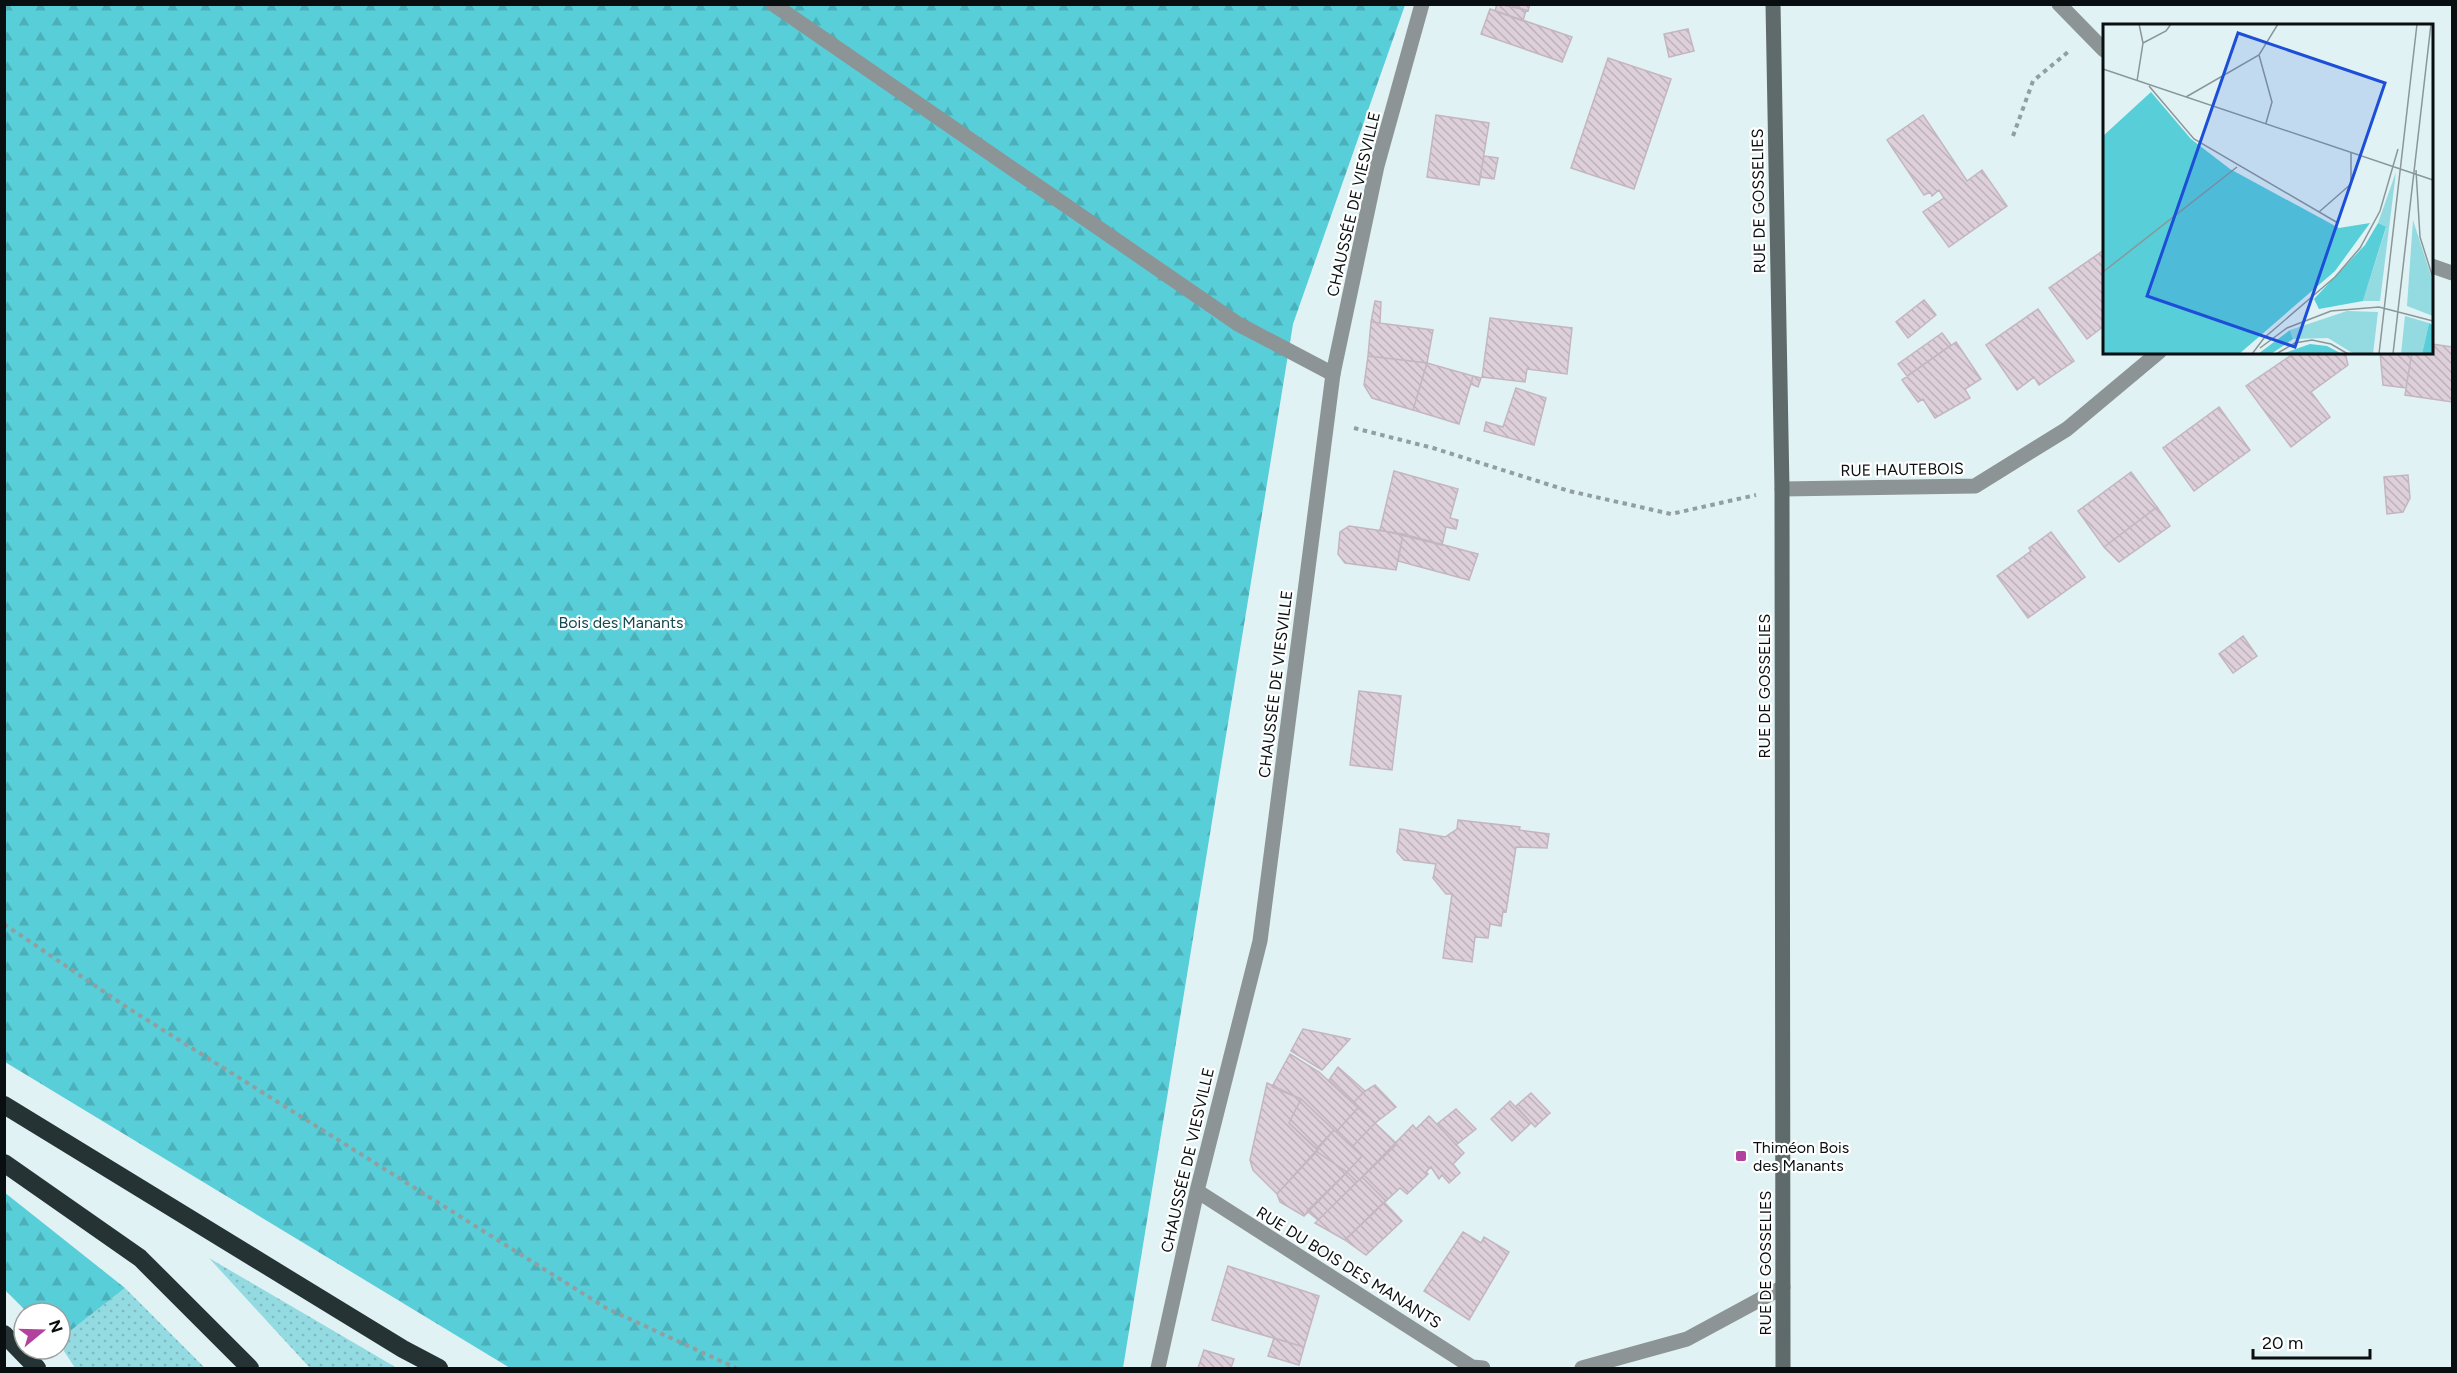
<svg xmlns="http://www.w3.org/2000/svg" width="2457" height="1373" font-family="Figtree,sans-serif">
<defs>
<pattern id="grass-dots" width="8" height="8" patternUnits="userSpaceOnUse" patternTransform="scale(1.5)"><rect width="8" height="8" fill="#93dae1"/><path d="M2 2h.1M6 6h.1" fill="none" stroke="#7dbac0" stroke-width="1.8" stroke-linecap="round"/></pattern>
<pattern id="forest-firs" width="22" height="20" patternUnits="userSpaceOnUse" patternTransform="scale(1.5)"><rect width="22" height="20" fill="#58ced9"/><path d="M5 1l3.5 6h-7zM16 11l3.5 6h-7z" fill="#4bb0b9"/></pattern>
<pattern id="building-back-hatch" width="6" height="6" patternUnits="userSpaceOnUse" patternTransform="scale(1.5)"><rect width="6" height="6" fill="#ded0da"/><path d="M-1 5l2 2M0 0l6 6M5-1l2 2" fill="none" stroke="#bdb1ba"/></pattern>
</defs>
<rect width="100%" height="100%" fill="#e0f2f4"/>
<!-- grass -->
<path fill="url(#grass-dots)" d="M209,1258L397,1368H310Z
M125,1288L205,1368H75L60,1345V1339Z"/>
<!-- forest -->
<path fill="url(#forest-firs)" d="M5,5H1405L1293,324L1123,1368H510L5,1062Z
M4,1192L125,1288L60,1339V1313H28L5,1290Z"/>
<!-- building -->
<path fill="url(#building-back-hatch)" stroke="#c4b6c0" stroke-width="1.5" d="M1497,4L1526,10L1523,21L1495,11Z
M1508,4H1530L1528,11Z
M1490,9L1572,37L1562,62L1481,34Z
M1688,29L1694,51L1669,57L1664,34Z
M1608,58L1671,79L1634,189L1571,168Z
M1436,115L1489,123L1479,185L1427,177Z
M1923,115L1967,181L1982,170L2007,206L1949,247L1923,212L1944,198L1939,190L1932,196L1930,192L1924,195L1887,140Z
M1484,156L1498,158L1494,179L1480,177Z
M2104,250V326L2087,339L2049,288Z
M1924,300L1936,315L1908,338L1896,322Z
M1375,301L1381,302L1380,323L1371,322Z
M2038,309L2074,361L2039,385L2034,377L2017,390L1986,345Z
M1490,318L1572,328L1567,374L1527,369L1525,382L1482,377Z
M1371,322L1433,330L1427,363L1368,356Z
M1942,333L1951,345L1907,376L1898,364Z
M1956,342L1981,379L1965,389L1970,398L1935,418L1923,399L1918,402L1902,380Z
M2432,344L2452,347V402L2405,395L2412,352H2432Z
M2296,352H2345L2348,365L2311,392L2330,417L2291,447L2246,386Z
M2380,352H2412L2406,388L2383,385Z
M1368,356L1427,363L1413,410L1372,398L1364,385Z
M1427,363L1473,376L1459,424L1413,410Z
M1473,376L1481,378L1478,387L1471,384Z
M1516,388L1546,398L1534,445L1484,431L1486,422L1503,427Z
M2219,407L2250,450L2194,491L2163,448Z
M1394,471L1458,489L1450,518L1458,520L1456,529L1446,527L1442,545L1380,530Z
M2131,472L2157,507L2104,547L2078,511Z
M2408,475L2410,498L2403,512L2387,514L2384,477Z
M2157,507L2170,526L2119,562L2104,547Z
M1349,526L1403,534L1396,570L1345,563L1338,554L1340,532Z
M2051,532L2085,577L2028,618L1997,576L2031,551L2029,548Z
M1403,534L1478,554L1469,580L1398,561Z
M2243,636L2257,656L2233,673L2219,654Z
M1359,691L1401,696L1392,770L1350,765Z
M1458,820L1520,827L1519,830L1549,834L1547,848L1516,847L1506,912L1503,911L1501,926L1490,924L1488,938L1475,937L1472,962L1443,958L1452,894H1446L1433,878L1436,864L1404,860L1397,852L1400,829L1445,837L1457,829Z
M1303,1029L1350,1039L1322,1070L1291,1051Z
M1290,1054L1319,1072L1358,1108L1336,1132L1301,1099L1272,1087Z
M1338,1067L1365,1091L1353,1103L1329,1080Z
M1267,1083L1301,1099L1289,1123L1318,1150L1277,1194L1253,1170L1250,1160Z
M1375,1085L1396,1107L1375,1123L1353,1103L1365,1091Z
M1531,1093L1550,1113L1535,1127L1516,1106Z
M1301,1099L1334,1130L1316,1149L1289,1123Z
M1510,1101L1531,1123L1512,1141L1491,1119Z
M1358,1108L1375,1123L1352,1147L1336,1132Z
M1456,1109L1476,1129L1456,1145L1437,1124Z
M1429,1116L1464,1153L1453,1164L1460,1173L1449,1183L1442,1175L1439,1179L1431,1167L1426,1172L1428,1174L1407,1194L1400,1188L1386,1201L1362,1177L1413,1125L1416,1129Z
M1375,1123L1397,1144L1357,1182L1347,1172L1362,1156L1352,1147Z
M1334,1130L1362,1156L1347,1172L1316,1151Z
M1316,1151L1347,1172L1304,1216L1280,1202L1277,1194Z
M1347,1172L1357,1182L1318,1220L1307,1211Z
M1362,1177L1386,1201L1345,1240L1315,1223Z
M1384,1202L1402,1221L1366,1255L1345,1240Z
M1463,1232L1481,1243L1484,1237L1509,1252L1469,1320L1424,1291Z
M1228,1266L1319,1296L1304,1347L1212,1320Z
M1274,1338L1304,1347L1299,1365L1268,1356Z
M1204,1350L1234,1359L1231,1368H1198Z"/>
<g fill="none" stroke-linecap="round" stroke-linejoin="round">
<!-- path -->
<path stroke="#929fa1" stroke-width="4" stroke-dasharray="4.5 4.5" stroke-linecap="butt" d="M2013,136L2033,81L2068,52
M1354,428L1433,448L1569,491L1671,514L1756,495
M4,924L128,1008L606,1308L736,1368"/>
<!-- lane -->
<path stroke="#8d9495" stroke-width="15" d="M773,4L1238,324L1333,374"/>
<!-- street -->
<path stroke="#8d9495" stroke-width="15" d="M2059,4L2104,50
M2432,266L2452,273
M1782,489L1975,486L2067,429L2159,352
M1197,1191L1472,1367L1483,1368
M1158,1368L1197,1191L1260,941L1333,374L1377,166L1422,4
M1582,1368L1687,1339L1783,1287"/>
<!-- secondary -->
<path stroke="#5f6a6b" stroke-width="15" d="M1773,4L1782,489L1783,1368"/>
<!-- highway -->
<path stroke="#253335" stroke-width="18" d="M4,1105L403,1349L439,1368
M4,1163L140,1258L250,1368
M4,1334L37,1368"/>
</g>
<!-- markers -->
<rect fill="#b2429e" stroke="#fff" stroke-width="2" x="1735" y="1150" width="12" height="12" rx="3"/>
<g text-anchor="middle" stroke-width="4.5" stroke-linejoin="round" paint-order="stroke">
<!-- street labels -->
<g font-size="16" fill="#090f10" stroke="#fff">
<text transform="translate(1758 201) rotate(-91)" y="6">RUE DE GOSSELIES</text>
<text transform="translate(1353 204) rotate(-77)" y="6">CHAUSSÉE DE VIESVILLE</text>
<text transform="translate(1902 469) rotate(-1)" y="6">RUE HAUTEBOIS</text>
<text transform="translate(1275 684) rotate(-83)" y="6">CHAUSSÉE DE VIESVILLE</text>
<text transform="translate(1764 686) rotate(-90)" y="6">RUE DE GOSSELIES</text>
<text transform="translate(1187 1160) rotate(-77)" y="6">CHAUSSÉE DE VIESVILLE</text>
<text transform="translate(1765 1263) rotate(-90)" y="6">RUE DE GOSSELIES</text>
<text transform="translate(1349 1267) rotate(32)" y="6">RUE DU BOIS DES MANANTS</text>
</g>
<!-- park labels -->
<g font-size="16" fill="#154a4e" stroke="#fff">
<text x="621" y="628">Bois des Manants</text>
</g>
<!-- poi labels -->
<g font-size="16" fill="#090f10" stroke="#fff" text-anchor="start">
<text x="1753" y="1153">Thiméon Bois<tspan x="1753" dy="18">des Manants</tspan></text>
</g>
</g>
<!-- overview -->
<g transform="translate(2103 24)">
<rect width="330" height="330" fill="#e0f2f4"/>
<path d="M293,148L277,277H260L283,204L275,199ZM310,196L330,258V292L304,282ZM244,287L275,288L270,330H251L225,314L190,315L187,306ZM302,292L326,299L319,330H298Z" fill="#93dae1"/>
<path d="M48,68L88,115L127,145L236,204L267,199L232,247L136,330H0V112ZM275,199L283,203L260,277L216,285L211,275L262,221ZM326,299L330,301V330H319ZM187,306L190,315L168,330H155ZM207,320L224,322L239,330H179Z" fill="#58ced9"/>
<path fill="none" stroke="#8a9799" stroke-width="1.5" d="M40,19L63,7L68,0M156,31L169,78L163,99M0,45L330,156M34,57L40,19L36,0M46,62L91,115L235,199M83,73L156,31L175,0M313,146L317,213L330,254M216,188L248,160V128M0,248L134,143M157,324L184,304L228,287L276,283L330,297M149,330L161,314L232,253L257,224L277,187L295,125M173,330L192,319L209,316L228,320L245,330M276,330L314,0M290,330L328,0"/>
<path fill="#1d4ed8" fill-opacity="0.15" stroke="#1d4ed8" stroke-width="3" d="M135,9L282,59L192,323L44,272Z"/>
<rect width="330" height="330" fill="none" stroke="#090f10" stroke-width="3"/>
</g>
<!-- border -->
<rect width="2457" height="1373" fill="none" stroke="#090f10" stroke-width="12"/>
<!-- north arrow -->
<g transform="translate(42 1331) rotate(71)"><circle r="28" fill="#ffffff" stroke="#9d9f9f" stroke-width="1.5"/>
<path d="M0-4.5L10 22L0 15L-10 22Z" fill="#b2429e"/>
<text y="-9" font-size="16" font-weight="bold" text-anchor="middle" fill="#090f10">N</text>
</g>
<!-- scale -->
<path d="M2253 1349v9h117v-9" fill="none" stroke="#090f10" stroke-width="3"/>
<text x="2262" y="1349" font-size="18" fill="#090f10" stroke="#ffffff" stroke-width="4.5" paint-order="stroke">20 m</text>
</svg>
